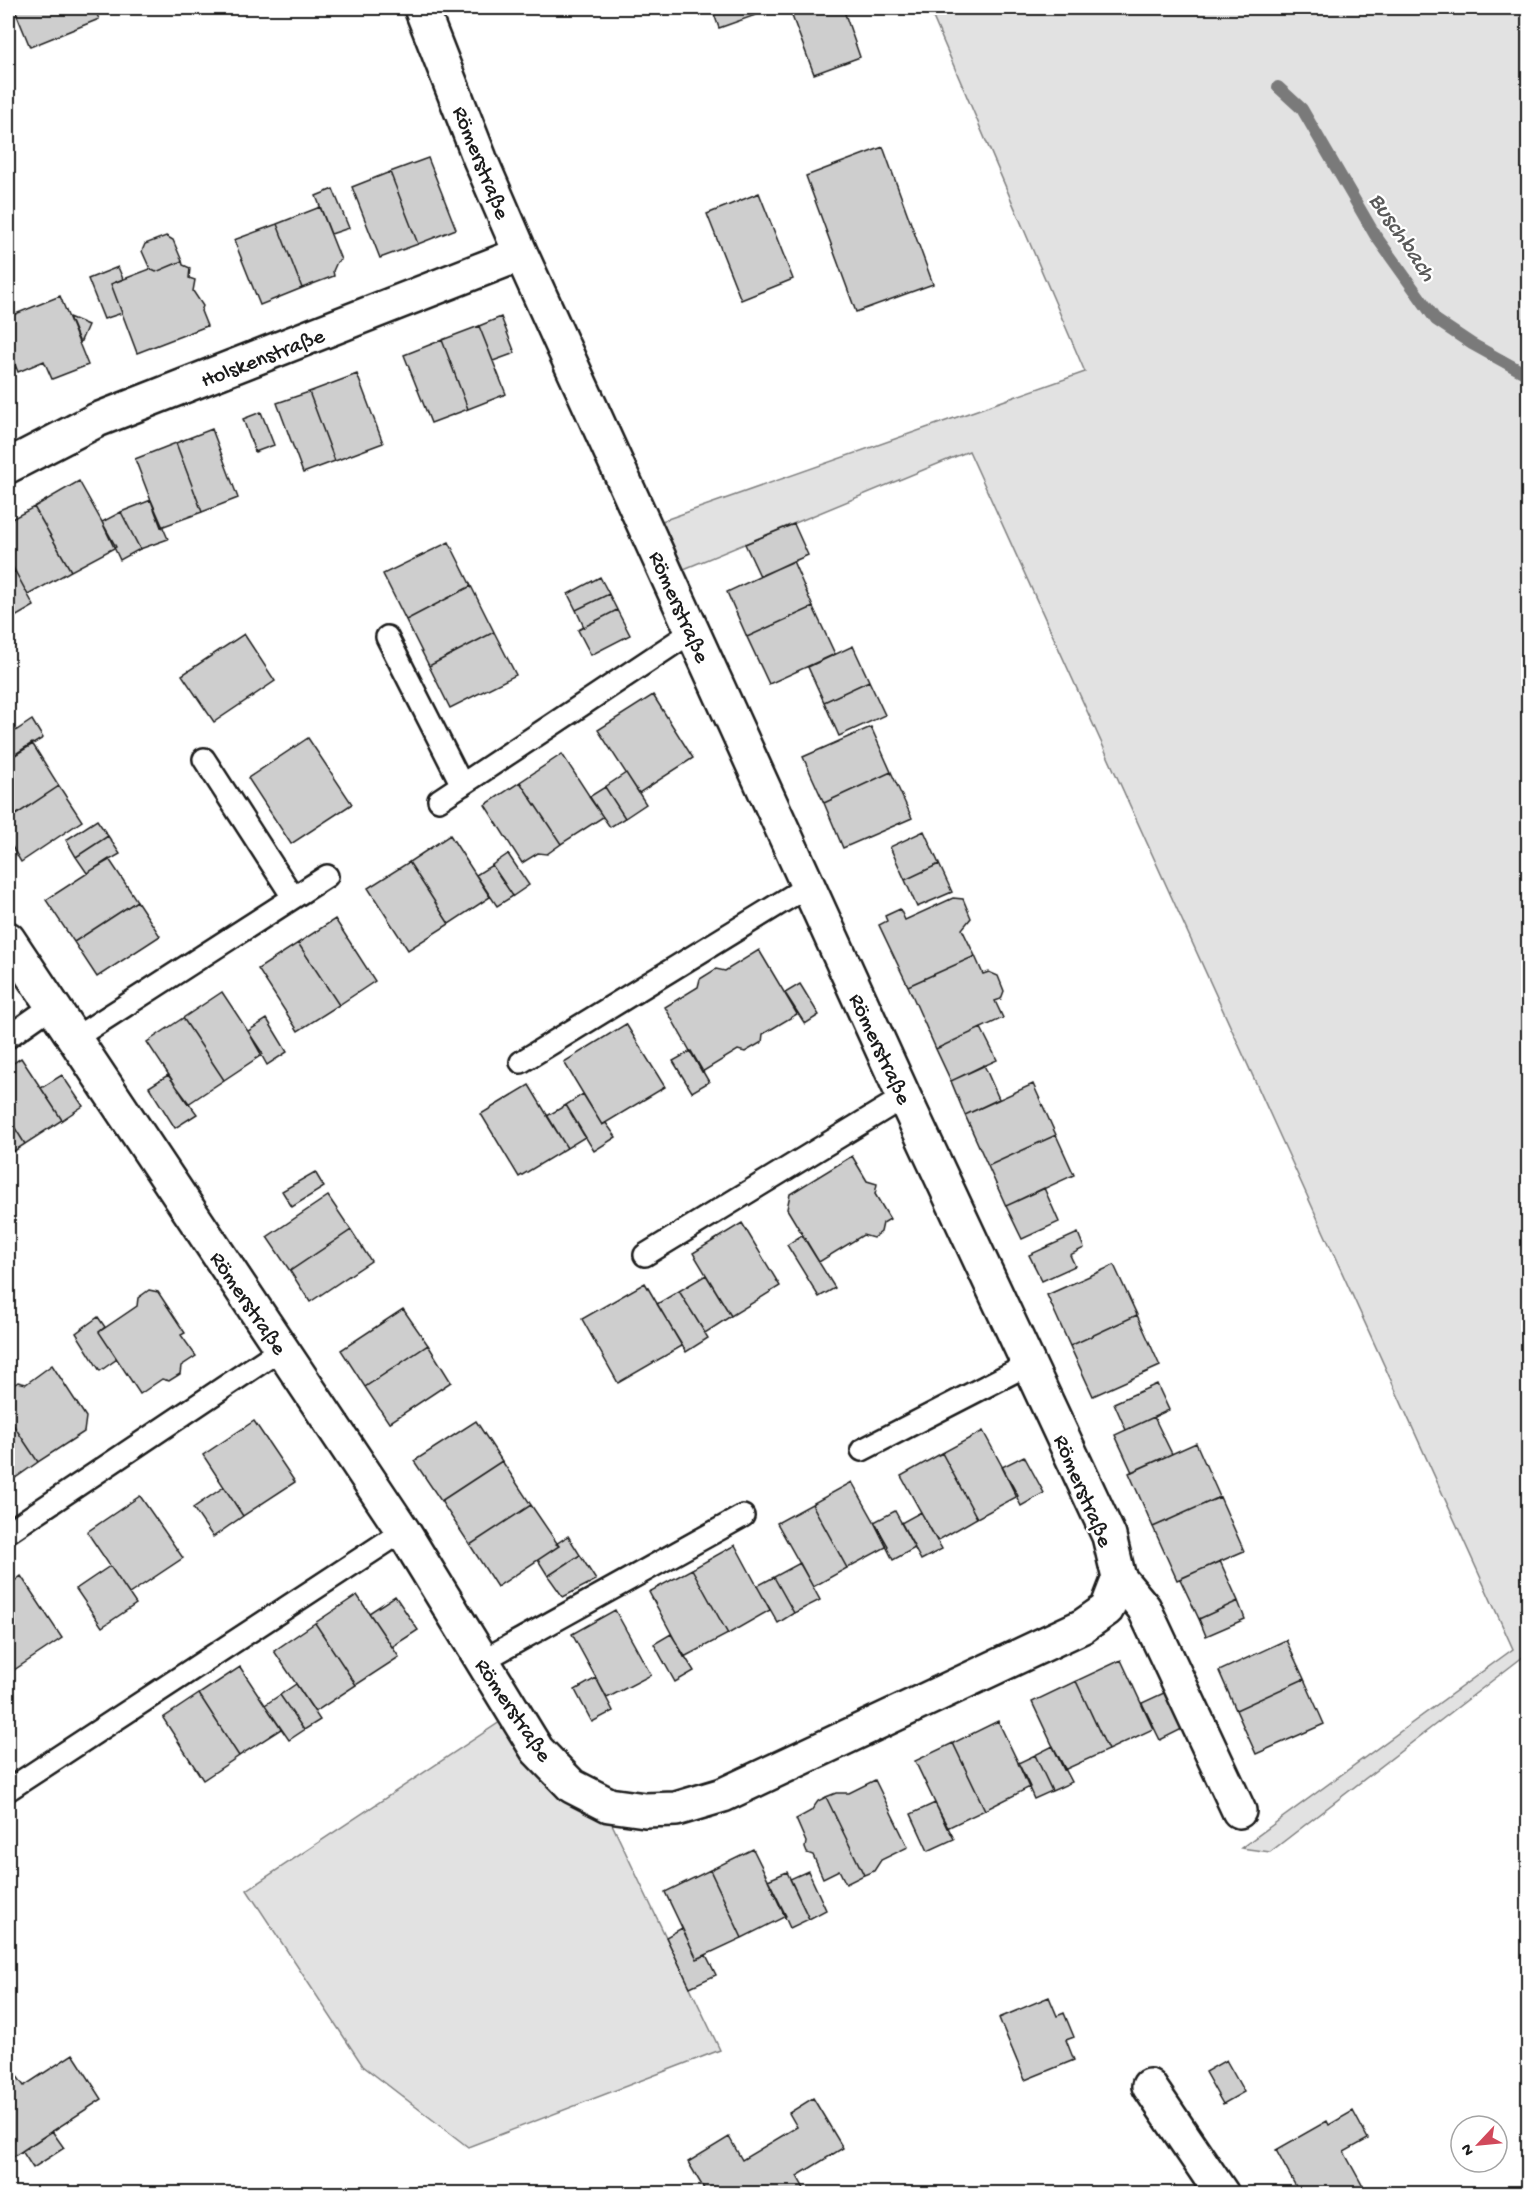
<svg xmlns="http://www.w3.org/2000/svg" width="1536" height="2201" font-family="'Gochi Hand',sans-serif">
<rect width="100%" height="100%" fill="#fff"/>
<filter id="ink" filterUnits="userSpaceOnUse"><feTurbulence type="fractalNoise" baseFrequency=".0167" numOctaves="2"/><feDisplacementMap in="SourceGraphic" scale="12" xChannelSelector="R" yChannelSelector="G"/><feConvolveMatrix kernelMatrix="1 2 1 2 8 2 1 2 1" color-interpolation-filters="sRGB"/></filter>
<g filter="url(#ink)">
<!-- green -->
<path fill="#e2e2e2" stroke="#7f7f7f" stroke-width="1.5" d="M929,8H1528V1653L1270,1852L1241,1848L1513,1649L969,451L684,569L662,521L1085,372Z
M503,1720L588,1813L611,1822L720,2050L468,2147L363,2066L247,1890Z"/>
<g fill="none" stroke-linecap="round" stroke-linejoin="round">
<!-- stream -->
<path stroke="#7a7a7a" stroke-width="12" d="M1278,87L1302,109L1375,235L1436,320L1472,344L1528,375"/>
</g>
<!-- building -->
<path fill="#cecece" stroke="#1c1c1c" stroke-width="1.5" d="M14,8H94L99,19L30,47Z
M712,8H775L719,28Z
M789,8H843L860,57L814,74Z
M883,147L933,284L856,312L806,176Z
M428,158L456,229L418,244L390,172Z
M390,172L418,244L380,258L352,187Z
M333,189L349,228L331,234L316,196Z
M759,193L793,279L741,300L707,214Z
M320,207L341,260L337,262L333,271L334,276L302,288L277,224Z
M277,224L302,288L260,305L234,240Z
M166,236L173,240L182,261L156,272L150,269L142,251L145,244Z
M182,261L183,265L190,268L189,278L195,280L193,291L203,306L201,311L207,326L137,353L111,284L150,269L156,272Z
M118,267L123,279L111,284L122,313L104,319L88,279Z
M60,296L88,365L52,379L44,361L18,372L8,347V317Z
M69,317L88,325L80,343Z
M501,317L515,353L493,361L479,326Z
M479,326L506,394L468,409L442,340Z
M442,340L468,409L431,423L404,355Z
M8,347L16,368L8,371Z
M357,374L383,443L335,461L309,392Z
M309,392L335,461L303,473L277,403Z
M261,412L274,445L255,452L243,419Z
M212,429L238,498L202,512L176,443Z
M176,443L202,512L161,527L135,459Z
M79,481L116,547L71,571L34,507Z
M151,500L168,539L140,549L121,512Z
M34,507L71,571L28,595L8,558V521Z
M121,512L140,549L120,560L102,522Z
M794,524L808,555L760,576L745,544Z
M449,542L471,586L406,620L383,574Z
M793,561L813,607L747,637L727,592Z
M15,571L34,606L15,617L8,603V575Z
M600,577L609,594L576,610L568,594Z
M471,586L494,632L429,666L406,620Z
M609,594L617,610L584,627L576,610Z
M8,603L15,617L8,621Z
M813,607L835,654L769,684L747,637Z
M617,610L630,635L591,655L578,630Z
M494,632L516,675L450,708L429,666Z
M244,634L275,681L214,722L182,675Z
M853,646L869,681L824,702L808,667Z
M869,681L885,715L839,736L824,702Z
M653,695L693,758L639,793L598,730Z
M32,720L43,738L12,757L8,749V736Z
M871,727L891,772L824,803L803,757Z
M308,738L352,804L291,844L248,778Z
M32,743L59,786L8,820V759Z
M562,754L603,817L561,844L520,782Z
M891,772L912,818L843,848L824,803Z
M626,773L646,804L625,818L605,787Z
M520,782L561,844L547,854L538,853L522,863L485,805Z
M59,786L82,821L21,862L8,840V820Z
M605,787L625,818L610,827L589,797Z
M97,820L108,836L76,857L66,840Z
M924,831L939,864L905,880L890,847Z
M450,835L490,897L449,924L409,862Z
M108,836L120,854L87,873L76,857Z
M508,854L529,885L513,896L492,865Z
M109,859L137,901L74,942L46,900Z
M409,862L449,924L408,950L368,888Z
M939,864L952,892L917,907L905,880Z
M492,865L513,896L497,906L476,875Z
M953,898L963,899L971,918L962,929L975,956L908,986L879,925L887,921L885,916L900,909L905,920Z
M137,901L160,936L97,977L74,942Z
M335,919L375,981L339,1005L298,943Z
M298,943L339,1005L298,1031L258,969Z
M759,950L797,1014L763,1034L762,1042L745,1052L738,1050L702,1072L665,1007L698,987L700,979L716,969L725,971Z
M975,956L983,974L989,972L998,976L1004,991L1001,999L995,1001L1003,1018L936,1049L908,986Z
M800,984L819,1015L805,1024L785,993Z
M222,992L263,1054L224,1080L183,1018Z
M183,1018L224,1080L188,1104L147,1042Z
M267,1019L287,1052L267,1065L248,1031Z
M626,1024L665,1087L602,1125L564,1062Z
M981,1028L997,1060L951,1081L936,1049Z
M691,1051L709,1082L692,1092L673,1061Z
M21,1058L62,1120L25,1144L8,1117V1067Z
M984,1065L999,1099L965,1115L951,1081Z
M62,1075L83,1106L62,1120L41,1088Z
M168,1075L197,1114L175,1128L149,1087Z
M1033,1084L1056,1135L988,1166L965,1115Z
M529,1085L567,1148L519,1177L481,1114Z
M583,1094L602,1125L606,1123L616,1137L594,1151L566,1105Z
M566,1105L585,1137L567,1148L547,1116Z
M8,1117L25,1144L8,1155Z
M1056,1135L1074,1175L1006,1206L988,1166Z
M852,1156L867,1181L877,1184L875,1194L890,1219L883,1223L881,1232L873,1238L863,1235L819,1262L787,1209L790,1194Z
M315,1172L324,1187L292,1207L282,1191Z
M1044,1188L1059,1222L1022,1239L1006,1206Z
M328,1196L351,1230L290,1271L267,1237Z
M742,1223L780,1286L731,1316L693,1253Z
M351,1230L371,1261L310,1302L290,1271Z
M1078,1233L1084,1248L1070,1255L1075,1266L1042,1281L1029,1255Z
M802,1235L835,1288L819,1297L787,1245Z
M1114,1265L1137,1315L1070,1346L1047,1295Z
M706,1275L731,1316L705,1333L679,1291Z
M645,1283L682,1346L618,1383L582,1319Z
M149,1290L158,1292L185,1333L181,1335L196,1356L181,1366L180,1374L169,1381L162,1379L140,1394L99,1332L137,1306L138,1298Z
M679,1291L708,1338L686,1352L657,1304Z
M403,1309L428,1345L365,1387L341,1350Z
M1137,1315L1160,1366L1093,1396L1070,1346Z
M98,1317L105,1327L99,1332L117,1359L100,1371L76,1333Z
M428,1345L451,1382L389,1423L365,1387Z
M52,1365L86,1417L84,1432L38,1462L8,1417V1389L18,1382L26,1384Z
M1157,1384L1169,1410L1126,1430L1114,1403Z
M8,1417L38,1462L8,1483Z
M1154,1417L1172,1454L1132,1472L1115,1435Z
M254,1421L295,1482L243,1516L203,1455Z
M476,1421L502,1461L441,1501L414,1461Z
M983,1431L1018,1496L977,1518L942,1453Z
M1196,1443L1220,1497L1153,1527L1129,1473Z
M942,1453L977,1518L937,1541L901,1476Z
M1024,1456L1044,1493L1021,1506L1002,1467Z
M502,1461L531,1505L470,1545L441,1501Z
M852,1482L888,1546L847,1568L812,1504Z
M224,1487L243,1516L213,1537L193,1508Z
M140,1496L183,1558L129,1594L87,1532Z
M1220,1497L1244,1551L1177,1580L1153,1527Z
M812,1504L847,1568L813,1587L777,1523Z
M531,1505L559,1546L497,1587L470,1545Z
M895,1511L915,1548L893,1560L874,1522Z
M921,1512L942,1549L921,1560L901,1523Z
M568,1536L580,1555L548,1576L538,1560L559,1546L556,1544Z
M735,1545L770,1610L728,1634L692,1569Z
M580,1555L596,1580L563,1597L548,1576Z
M1220,1561L1238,1601L1199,1619L1180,1579Z
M800,1563L820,1600L794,1613L774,1577Z
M110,1566L136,1604L102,1627L76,1589Z
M692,1569L728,1634L684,1657L649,1592Z
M21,1576L62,1638L14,1670L8,1660V1586Z
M774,1577L794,1613L778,1623L757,1586Z
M357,1595L399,1657L356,1685L315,1623Z
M395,1596L418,1630L392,1647L369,1613Z
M1238,1601L1245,1619L1206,1636L1199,1619Z
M615,1610L651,1675L607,1698L572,1634Z
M315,1623L356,1685L315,1712L274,1651Z
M671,1634L694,1671L675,1682L654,1644Z
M1286,1640L1304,1679L1236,1710L1219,1671Z
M1121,1660L1153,1729L1108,1750L1076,1681Z
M240,1667L281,1729L239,1756L199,1694Z
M596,1678L613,1711L592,1722L575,1690Z
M1304,1679L1324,1724L1256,1754L1236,1710Z
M1076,1681L1108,1750L1064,1770L1032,1702Z
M296,1684L320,1720L304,1730L280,1695Z
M1166,1692L1184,1728L1160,1740L1142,1703Z
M199,1694L239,1756L203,1780L163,1718Z
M280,1695L304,1730L289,1740L265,1705Z
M998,1721L1030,1787L985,1810L953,1743Z
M953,1743L985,1810L947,1828L915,1761Z
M1053,1746L1072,1782L1052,1791L1035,1755Z
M1035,1755L1052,1791L1034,1799L1018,1763Z
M875,1780L908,1847L881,1860L874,1871L864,1875L826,1797L836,1793H849Z
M826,1797L864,1875L846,1884L839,1870L823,1878L813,1855L807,1853L805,1848L806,1842L796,1819L811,1811L818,1801Z
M935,1803L954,1839L928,1851L911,1814Z
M753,1849L786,1916L742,1938L710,1870Z
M710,1870L742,1938L697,1959L665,1892Z
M808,1871L826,1910L809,1919L790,1879Z
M787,1872L809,1919L790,1928L768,1880Z
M682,1928L697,1959L706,1955L716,1975L690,1987L666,1937Z
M1049,1997L1057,2016L1064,2013L1074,2037L1066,2040L1074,2060L1025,2080L999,2018Z
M73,2054L102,2099L13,2157L8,2149V2076L14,2072L24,2086Z
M1226,2060L1244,2092L1223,2104L1205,2072Z
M813,2098L843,2148L797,2176L807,2194H707L688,2162L729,2137L742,2160L797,2127L789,2113Z
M1353,2111L1368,2139L1344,2152L1367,2194H1300L1276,2150L1327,2121L1329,2125Z
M52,2131L64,2148L33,2168L22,2151Z"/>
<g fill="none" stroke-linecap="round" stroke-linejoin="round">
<!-- service casing -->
<g stroke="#1c1c1c" stroke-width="26">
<path id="service" d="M387,637L462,785
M204,759L293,897
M439,800L693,631
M8,1037L52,1006
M75,1038L327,876
M521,1062L808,886
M645,1255L904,1097
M862,1450L1029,1364
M8,1532L281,1349
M482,1661L743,1516
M8,1790L403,1531"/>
</g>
<!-- minor casing -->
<g stroke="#1c1c1c" stroke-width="38">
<path id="minor" d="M8,466L97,420L521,254
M8,939L403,1531L537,1750L572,1786L609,1805L645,1810L676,1809L723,1795L1083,1626L1107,1609L1119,1578L1109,1536L904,1097L521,254L480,159L421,8
M1119,1578L1144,1608L1239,1811
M1149,2086L1222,2194"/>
</g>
<!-- service -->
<use href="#service" stroke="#fff" stroke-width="21"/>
<!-- minor -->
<use href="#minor" stroke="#fff" stroke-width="33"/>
</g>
</g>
<g text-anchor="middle" stroke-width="4.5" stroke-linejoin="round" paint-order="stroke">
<!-- street labels -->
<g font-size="22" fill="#1c1c1c" stroke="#fff">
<text transform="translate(483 162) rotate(68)" y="8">Römerstraße</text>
<text transform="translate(262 356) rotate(-21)" y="8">Holskenstraße</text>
<text transform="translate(681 606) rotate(66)" y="8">Römerstraße</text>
<text transform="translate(882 1048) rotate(65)" y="8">Römerstraße</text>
<text transform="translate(250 1302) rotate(56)" y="8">Römerstraße</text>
<text transform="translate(1085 1490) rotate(67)" y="8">Römerstraße</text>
<text transform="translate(515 1709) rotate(56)" y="8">Römerstraße</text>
</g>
<!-- water labels -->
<g font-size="24" font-style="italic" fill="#5a5a5a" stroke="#fff">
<text transform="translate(1404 236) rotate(56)" y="8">Buschbach</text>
</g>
</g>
<!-- margin -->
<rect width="1536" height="2201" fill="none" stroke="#fff" stroke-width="30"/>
<rect x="15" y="15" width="1506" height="2171" fill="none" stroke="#1c1c1c" stroke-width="2" filter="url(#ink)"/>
<!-- north arrow -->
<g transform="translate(1479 2144) rotate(244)"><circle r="28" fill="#ffffff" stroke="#a4a4a4" stroke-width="1.5"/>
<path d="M0-4.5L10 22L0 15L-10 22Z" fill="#d1495b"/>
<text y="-9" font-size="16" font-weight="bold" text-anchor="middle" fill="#1c1c1c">N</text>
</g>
</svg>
